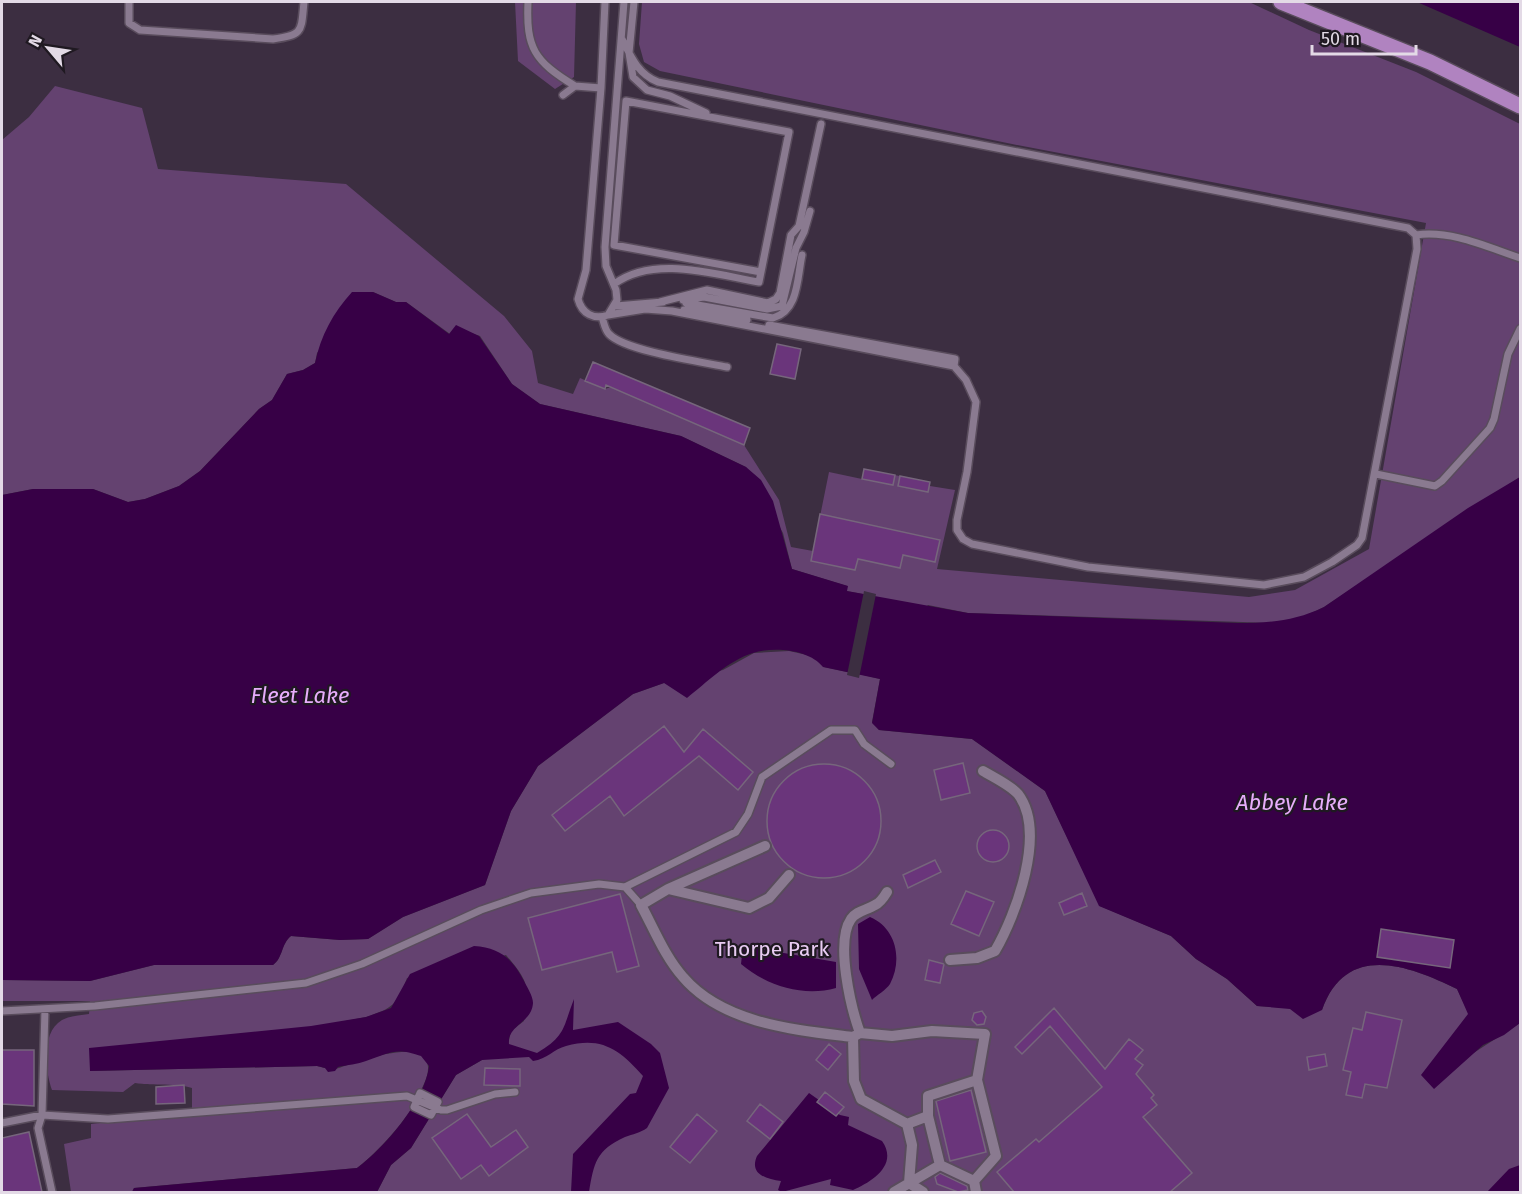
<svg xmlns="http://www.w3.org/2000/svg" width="1522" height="1194" font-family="'Fira Sans',sans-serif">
<rect width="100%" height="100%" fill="#3c2e41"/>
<!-- green -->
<path fill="#644270" d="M515,2H576L574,77L555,89L518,61Z
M642,2H1249L1309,30L1416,72L1520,124V477L1324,607L1301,618L1274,623L968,613L928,605L859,674L880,679L872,722L879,730L972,739L1045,791L1100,906L1171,936L1196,959L1227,979L1257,1006L1322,1010C1346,942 1408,965 1457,989L1469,1014L1472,1054L1520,1023V1192H377L391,1165L411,1148L456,1075L508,1045L511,1031L524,1021C530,987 529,982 506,955L407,978C397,1005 393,1008 366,1017L90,1071L317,1066C322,1067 330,1070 335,1069C350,1065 430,1032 428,1069C428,1078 422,1087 419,1095C409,1118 377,1153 357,1168L134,1188L132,1192H71L64,1144L91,1138V1124L192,1113V1088C178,1083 153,1086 135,1083L123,1092L52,1090C45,1071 41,1032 62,1020C70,1016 80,1015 89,1014L90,1001H2V980L90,981L154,965H273C283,958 281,944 291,936L340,940L368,939L403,917L485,885L511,811L538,766L633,694L664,683L723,670L754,653L789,651L816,657L824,667L847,672L863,594L846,591L847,586L792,569L783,533L746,467L681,436L540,404L512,384L480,336L462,330L450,334L406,302H396L373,292L317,353L315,363L303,370L287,374L272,400L259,409L200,471L179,486L145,499L128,502L93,489H33L2,495V140L29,117L55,86L142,108L158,169L346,184L504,316L532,351L538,383L573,394L580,378L605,389L611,387L744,445L779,500L791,547L813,551L829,472L862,479L864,469L930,482V486L955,490L937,569L1249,597L1295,590L1369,549L1426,223L1012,144L660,71L644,62L639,44Z"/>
<!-- water -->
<path fill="#370046" d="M1417,2H1520V47Z
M352,292H373L396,302H406L449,334L456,325L479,336L512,384L540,404L681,436L746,467L761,480L773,501L792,569L848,586L847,591L968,613L1238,623C1269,623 1295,621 1324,607L1468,508L1520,477V1023L1504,1035L1483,1045L1434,1089L1421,1075L1468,1014L1457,989C1408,965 1346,942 1322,1010L1303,1019L1290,1009L1257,1006L1227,979L1196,959L1171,936L1099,906L1045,791L972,739L879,730L872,723L880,679L823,667C810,650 775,646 753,653C729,660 706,683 687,698L664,683L633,694L538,766L511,811L485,885L403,917L368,939L340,940L291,936C281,944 283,958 273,965H154L90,981L2,980V495L33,489H93L128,502L145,499L179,486L200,471L259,409L272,400L287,374L303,370L315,363C321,335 333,313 352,292Z
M870,917C896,928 903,959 890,984C886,990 877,995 872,1000L859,969L858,924Z
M474,946C500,948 512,958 524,981C527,987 533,996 533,1003C532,1023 507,1025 509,1044L537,1053C566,1036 563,1027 574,999L573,1030L618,1022L651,1044L660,1053L669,1088L647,1128C640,1133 633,1134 625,1137C596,1150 594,1163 589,1192H571L573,1154L630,1094L636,1093L643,1076C620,1050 602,1036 566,1046C554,1049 547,1059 533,1061L529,1057L482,1060L456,1075L411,1148L391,1165L377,1192H132L134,1188L357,1168C384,1148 425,1101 429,1066L421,1056C395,1047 390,1053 366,1061C358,1064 347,1065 338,1067L335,1071L328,1072L325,1068L317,1066L90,1071L89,1048L311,1026L366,1017L391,1008L410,974Z
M743,946L836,962V988C803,997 767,986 741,964Z
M809,1093L840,1115L849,1117L848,1125L882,1141C899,1165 871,1182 853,1190L830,1185L831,1179L782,1192L778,1190L781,1181C766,1179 749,1174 757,1156Z
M1520,1165V1192H1487L1509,1169Z"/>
<!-- pier -->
<path fill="#3c2e41" d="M864,591L876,594L859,678L847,675Z"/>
<!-- building -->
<path fill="#6a357b" stroke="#76667c" stroke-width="1.5" d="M777,344L801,349L795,379L770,374Z
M593,362L750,428L744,445L606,385L605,389L585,381Z
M864,469L895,475L893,485L862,479Z
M900,476L930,482L928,492L898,486Z
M820,514L940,540L935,562L903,555L900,568L858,559L855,570L811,561Z
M664,726L684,752L703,729L753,772L738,790L699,756L624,816L610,796L565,831L552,815Z
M963,763L970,793L941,800L934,770Z
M767 821a57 57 0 1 1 114 0a57 57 0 1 1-114 0Z
M977 846a16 16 0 1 1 32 0a16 16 0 1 1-32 0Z
M935,860L941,872L908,888L903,875Z
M966,891L994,902L979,936L951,924Z
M1082,893L1087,906L1064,915L1059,903Z
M620,894L639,966L617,972L612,952L542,970L528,918Z
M1381,929L1454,940L1450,968L1377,957Z
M929,960L944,964L940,983L925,980Z
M1054,1008L1105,1069L1129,1039L1143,1050L1135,1059L1143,1065L1136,1074L1154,1095L1151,1098L1157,1105L1143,1117L1192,1173L1170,1192H1014L997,1172L1036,1139L1039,1142L1102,1087L1050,1026L1022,1054L1015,1047Z
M982,1011L986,1017L984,1024L977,1025L972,1020L974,1013Z
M1366,1012L1402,1020L1387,1088L1365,1084L1362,1098L1346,1095L1351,1072L1343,1070L1353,1028L1362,1030Z
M829,1044L841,1054L828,1070L816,1060Z
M2,1050H34V1106L2,1104Z
M1325,1054L1327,1066L1309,1070L1307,1057Z
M485,1068L520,1069V1086L484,1085Z
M184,1085L185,1103L156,1104V1087Z
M971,1090L986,1152L950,1161L936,1101Z
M825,1092L844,1107L836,1116L817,1102Z
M760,1104L783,1122L770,1139L747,1121Z
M467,1114L491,1147L516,1130L528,1147L489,1176L481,1165L461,1179L432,1138Z
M697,1114L717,1131L690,1163L670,1147Z
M29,1132L42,1192H2V1138Z
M940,1173L967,1186L968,1190L958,1192L937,1184L935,1177Z"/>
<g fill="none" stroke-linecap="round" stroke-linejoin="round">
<!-- service casing -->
<g stroke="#594c5c" stroke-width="10">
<path id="service" d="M129,2V23L140,30L273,39C304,35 301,31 304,2
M528,2C526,48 534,61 575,86
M605,2L601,88L586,270L578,299C582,314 594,320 608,315L617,300L616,290L606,266L605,247L624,2
M634,2L629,53L633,77L647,90L670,96L706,113
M563,95L575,86L601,88
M1416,235C1452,230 1487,247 1520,258
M614,284C654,255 713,274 759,282L789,132L626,101L614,245L761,272
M683,300L704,297L767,309L782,306L796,248L804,232L810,211
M660,302L707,290L768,303L776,299L780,293L791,235L799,226L821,124
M686,303L773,318C799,310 797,278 802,255
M616,306L663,302
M684,310L693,309L747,320
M608,315L645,309L672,311L954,366L966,380L976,402L967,472L957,520V530L963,539L972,544L1088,567L1264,585L1304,577L1332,562L1357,545L1362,538L1417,249L1416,235L1408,228L658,82C638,74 631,57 622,39
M602,317C604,323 605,330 609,334C625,351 702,362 727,367
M769,325L955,359L954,366
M1376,474L1435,486L1442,481L1490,428L1494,419L1508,354L1520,329
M625,887L641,905
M45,1009L42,1115L38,1128L52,1192
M2,1011L95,1006L306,983L362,964L481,910L531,893L599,884L625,887L736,832L748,814L762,777L831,730H855L864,744L891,764
M420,1093L438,1102L431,1115L414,1107Z
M2,1123L42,1115L108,1119L407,1096L441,1110H447L495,1094L515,1092"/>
</g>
<!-- pedestrian casing -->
<g stroke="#594c5c" stroke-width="14">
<path id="pedestrian" d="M765,846L668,889L641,905C654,929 665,957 683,977C723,1024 796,1030 853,1037L860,1033L892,1036L932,1031L985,1034L977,1080L996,1156L974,1181
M668,889L749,908L769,898L789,875
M950,960L977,958L995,951C1016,915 1047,832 1018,794C1010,785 993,777 983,771
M860,1033C851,1008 835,942 851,919C856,911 867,910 875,905C880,903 884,897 887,892
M853,1037L854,1081L861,1099L907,1124L928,1116V1096L977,1080
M928,1116L940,1165L974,1181L976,1192
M907,1124L912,1145L909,1183L923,1192
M894,1192L940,1165"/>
</g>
<!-- primary casing -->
<g stroke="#594c5c" stroke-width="18">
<path id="primary" d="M1281,2L1430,62L1520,106"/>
</g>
<!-- service -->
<use href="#service" stroke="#8a7a90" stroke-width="7"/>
<!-- pedestrian -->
<use href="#pedestrian" stroke="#8a7a90" stroke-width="10"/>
<!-- primary -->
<use href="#primary" stroke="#b083c0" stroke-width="15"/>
</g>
<g text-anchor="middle" stroke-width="4.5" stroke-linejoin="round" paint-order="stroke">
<!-- park labels -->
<g font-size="21" fill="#e9ccf3" stroke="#1f1921">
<text x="772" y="956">Thorpe Park</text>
</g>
<!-- water labels -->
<g font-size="22" font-style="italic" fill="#e7adfb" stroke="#1f1921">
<text x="300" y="703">Fleet Lake</text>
<text x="1292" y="810">Abbey Lake</text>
</g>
</g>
<!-- border -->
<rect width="1522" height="1194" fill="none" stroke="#e3dae6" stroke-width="6"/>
<!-- north arrow -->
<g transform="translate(48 48) rotate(299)" stroke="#1f1921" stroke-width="4.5" paint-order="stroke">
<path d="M0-4.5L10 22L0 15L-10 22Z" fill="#e3dae6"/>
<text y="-9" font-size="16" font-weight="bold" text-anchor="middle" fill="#e3dae6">N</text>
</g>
<!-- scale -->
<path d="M1312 45v9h104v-9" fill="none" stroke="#e3dae6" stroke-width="3"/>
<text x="1321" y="45" font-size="18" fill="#e3dae6" stroke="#1f1921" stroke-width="4.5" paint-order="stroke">50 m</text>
</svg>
